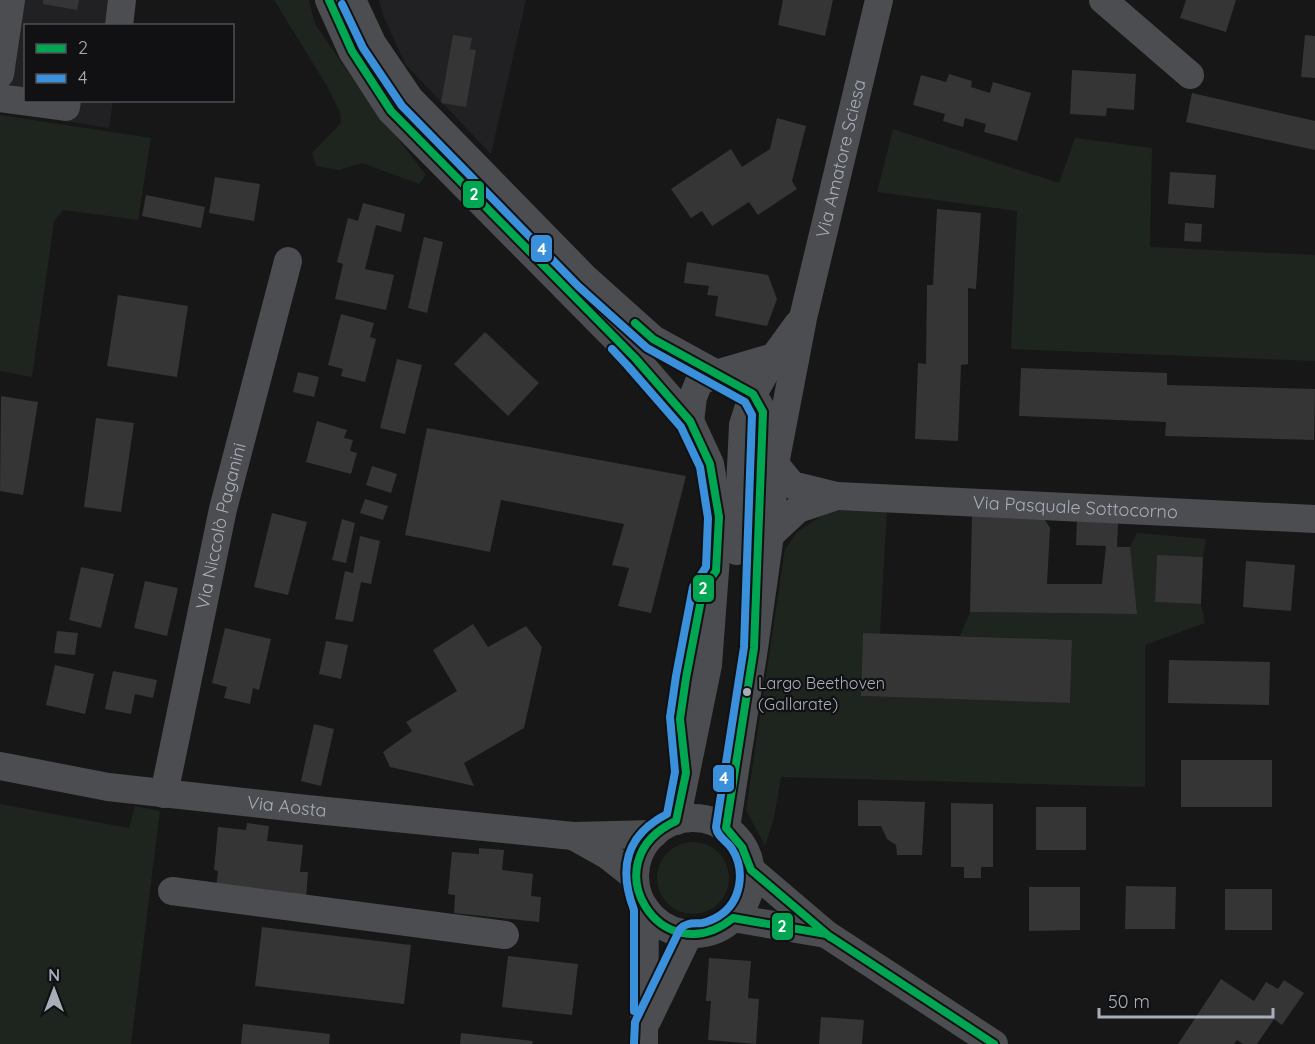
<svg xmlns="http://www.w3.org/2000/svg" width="1315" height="1044" font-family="Quicksand,sans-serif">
<rect width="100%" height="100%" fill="#171717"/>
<!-- built -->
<path fill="#212123" d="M0,0H129L125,25L26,26V100L113,101L109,128L0,111Z
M379,0H526L491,154L405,64L383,15Z"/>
<!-- green -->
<path fill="#1d251e" d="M274,0H309L315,24L360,89L426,175L419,184L362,163L339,170L316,166L312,153L341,123L340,112L327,86Z
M0,115L151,138L138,220L63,210L54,222L32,377L0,371Z
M893,129L1059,183L1075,138L1152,148L1150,247L1315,255V361L1011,349L1017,211L877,192Z
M887,510L880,633H863L861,696L1070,703L1072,640L960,636L970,612L1136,614L1130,547L1137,533L1206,539L1203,557L1157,556L1155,602L1201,604L1205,623L1145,645V787L781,777L774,818L765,846L746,810L785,549L798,531L829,511Z
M0,804L129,828L135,806L160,811L131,1044H0Z
M657 878a36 36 0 1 1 72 0a36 36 0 1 1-72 0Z"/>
<!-- building -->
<path fill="#353536" d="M43,0H79L77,10L43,4Z
M783,0H833L825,36L778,25Z
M1186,0H1236L1226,32L1180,18Z
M453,35L472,38L470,49L476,50L466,107L441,103Z
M1305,35L1315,36V78L1301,77Z
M1072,70L1136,74L1134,110L1107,108L1106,116L1070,114Z
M949,74L972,81L971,87L990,93L993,82L1031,93L1017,141L984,132L986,124L965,118L963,127L943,121L945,114L913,105L921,75L946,82Z
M1192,93L1315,121V150L1186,122Z
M777,118L806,126L792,181L797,189L758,215L749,202L712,226L702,211L691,218L671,189L731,149L742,167L770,149Z
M1170,172L1216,175L1214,208L1168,204Z
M215,177L260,184L254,221L209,213Z
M146,195L205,207L201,228L142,216Z
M363,203L405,214L401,232L376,225L365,269L394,275L386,310L335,299L343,264L337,262L348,218L358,221Z
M937,209L981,213L976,289L968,288V364L961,365L958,441L915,439L918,363L926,364L927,285H933Z
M1185,223L1202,224L1201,242L1184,241Z
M424,237L443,242L427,313L408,308Z
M687,262L768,275L777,299L767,326L715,316L718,296L707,295L709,286L684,283Z
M118,295L188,306L177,377L107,366Z
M341,314L374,323L370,337L376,339L365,382L341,376L343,369L328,365Z
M485,332L539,383L508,416L454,364Z
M397,359L422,365L405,434L380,428Z
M1021,368L1167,373V385L1315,389L1314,440L1165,436L1166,422L1019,416Z
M298,372L319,377L314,397L293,392Z
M1,396L38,402L23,495L0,491Z
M96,418L134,423L121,512L84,507Z
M317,421L347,430L344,438L353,440L350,451L357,453L351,474L306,462Z
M427,428L686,476L651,613L618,606L629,568L612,565L624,524L501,500L490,552L405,535Z
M372,466L397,474L391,493L366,485Z
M365,499L388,506L383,520L360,513Z
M272,513L307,522L288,595L254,587Z
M972,514L1043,517L1050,528L1047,584H1102L1106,546L1076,545L1077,521L1118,523L1117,547H1130L1137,614L970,612Z
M342,519L355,523L346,563L332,560Z
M360,536L380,541L371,584L361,582L353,622L335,619L345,571L353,573Z
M1157,555L1203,557L1201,604L1155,602Z
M1246,561L1295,565L1291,611L1243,607Z
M81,567L114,574L101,628L69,620Z
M145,581L178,588L167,636L134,628Z
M473,624L488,647L526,626L542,647L524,728L464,763L474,786L390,767L383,752L412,731L406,722L457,691L433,650Z
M225,628L271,639L259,690L253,688L250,704L224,698L227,687L212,683Z
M57,631L78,633L75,655L54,653Z
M863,633L1072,640L1070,703L861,696Z
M326,641L348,645L341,679L319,674Z
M1169,660L1270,662L1269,705L1168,703Z
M55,665L94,674L85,714L46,705Z
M113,671L157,680L153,698L135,694L131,714L105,709Z
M314,724L334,729L321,786L301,781Z
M1181,760H1272V807H1181Z
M858,800L925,802L922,855H897L896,845L887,839L881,826H858Z
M951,803L993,804V867H981V878H964V867H951Z
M1036,807H1086V850H1036Z
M247,823L269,826L267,841L303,845L300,872H308L306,899L216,889L218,871L214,870L218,827L246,830Z
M479,848L504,850L502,870L533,874L531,896L541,897L539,922L454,913L455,895L448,894L452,852L479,854Z
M1126,886L1176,887L1175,929H1125Z
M1029,887H1080V930L1029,931Z
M1225,889H1272V930H1225Z
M262,927L411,945L404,1004L255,986Z
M508,956L578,964L572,1015L502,1007Z
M709,958L751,961L748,998L759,999L756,1044L708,1040L711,1001H706Z
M1221,979L1254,1001L1266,982L1278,989L1284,980L1304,993L1282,1025L1274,1019L1257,1044H1243L1237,1040L1234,1044H1178Z
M821,1017L864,1020L862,1044H819Z
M243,1024L330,1034L329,1044H241Z
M461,1033L533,1041L532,1044H460Z"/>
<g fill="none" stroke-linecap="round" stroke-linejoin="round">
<!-- minor -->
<g stroke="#4b4d50" stroke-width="28">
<path d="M329,0L352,51L391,111L635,358L690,421L710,464L719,517L708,665L676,821"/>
<path d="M352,0L372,43L410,99L586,279L653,339L753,394L763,412L761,463"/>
<path d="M1103,0L1190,75"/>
<path d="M119,26L122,0"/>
<path d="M0,74L11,0"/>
<path d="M0,98L66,107L67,100"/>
<path d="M690,421L693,397L699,382L716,374L774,357"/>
<path id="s1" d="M775,464L792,485L837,496L1315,519"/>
<path d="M770,535L798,509L837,496"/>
<path d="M737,551L743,425L753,394L774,357L798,324"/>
<path id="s2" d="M0,766L108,787L307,809L573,836L654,834"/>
<path id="s3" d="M164,794L223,509L288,261"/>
<circle cx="693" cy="876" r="58"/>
<path id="s4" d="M726,828L754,648L770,535L775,464L803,318L879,0"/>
<path d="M573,836L607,855L635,877"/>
<path d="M751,870L826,934L994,1044"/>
<path d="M172,891L505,935"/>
<path d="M733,918L826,934"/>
<path d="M647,1021L689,934"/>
<path d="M644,1044L645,908"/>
</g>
<!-- bus-1 casing -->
<g stroke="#111113" stroke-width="12">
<path id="bus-1" d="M329,0L352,51L391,111L635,358L690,421L710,464L719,517L716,571L703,589L686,678L680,719L686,773L676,821C589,861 662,976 733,918L826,934L994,1044
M635,323L653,339L753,394L763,412L754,648L726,828L742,847L751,870L830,937"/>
</g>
<!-- bus-2 casing -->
<g stroke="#111113" stroke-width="12">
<path id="bus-2" d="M342,4L363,48L402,106L578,286L647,348L745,402L752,415L744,647L716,827C717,837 727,841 732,849C746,871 741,902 719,916C714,919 708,922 702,923C693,924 687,922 680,929L635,1022L634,1043
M612,349L627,365L681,427L700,467L708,518L706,567L693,587L676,676L670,717L675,772L667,814C626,835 618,868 634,910V1011"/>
</g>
<!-- bus-1 -->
<use href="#bus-1" stroke="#00a651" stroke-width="8"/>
<!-- bus-2 -->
<use href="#bus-2" stroke="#3a90db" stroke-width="8"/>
</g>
<!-- markers -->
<circle fill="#a8aeb9" stroke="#111113" stroke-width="2" cx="747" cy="692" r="5"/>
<g text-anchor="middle" stroke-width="4.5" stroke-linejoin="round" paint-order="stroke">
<!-- bus labels -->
<g font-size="16" fill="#a8aeb9" stroke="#111113" text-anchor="start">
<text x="758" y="689">Largo Beethoven<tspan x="758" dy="21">(Gallarate)</tspan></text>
</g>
<!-- street labels -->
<g font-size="18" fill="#a8aeb9" stroke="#111113">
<text dy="6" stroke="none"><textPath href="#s4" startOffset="680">Via Amatore Sciesa</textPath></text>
<text dy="6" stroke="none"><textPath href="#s1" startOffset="312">Via Pasquale Sottocorno</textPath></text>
<text dy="6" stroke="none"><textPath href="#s3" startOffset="274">Via Niccolò Paganini</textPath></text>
<text dy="6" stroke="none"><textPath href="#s2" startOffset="290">Via Aosta</textPath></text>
</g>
</g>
<g stroke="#111113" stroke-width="2">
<rect x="462" y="180" width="23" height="29" rx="6" fill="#00a651"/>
<rect x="530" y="234" width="23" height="29" rx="6" fill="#3a90db"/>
<rect x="692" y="574" width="23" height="29" rx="6" fill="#00a651"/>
<rect x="712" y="764" width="23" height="29" rx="6" fill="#3a90db"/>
<rect x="771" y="912" width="23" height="29" rx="6" fill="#00a651"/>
</g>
<g font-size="16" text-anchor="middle" font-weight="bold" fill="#fff">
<text x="474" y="200">2</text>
<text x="542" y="255">4</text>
<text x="703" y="594">2</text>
<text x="724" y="784">4</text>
<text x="782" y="932">2</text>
</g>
<!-- legend -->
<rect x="24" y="24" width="210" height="78" fill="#111113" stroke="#4d5055" stroke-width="1.5"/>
<rect x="36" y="44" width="30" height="9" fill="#00a651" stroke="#4d5055" stroke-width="1.5"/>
<text x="78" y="54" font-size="18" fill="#a8aeb9">2</text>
<rect x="36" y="74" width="30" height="9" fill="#3a90db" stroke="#4d5055" stroke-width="1.5"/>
<text x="78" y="84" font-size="18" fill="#a8aeb9">4</text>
<!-- north arrow -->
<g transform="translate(54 990)" stroke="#111113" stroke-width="4.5" paint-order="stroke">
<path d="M0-4.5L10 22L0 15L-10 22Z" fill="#a8aeb9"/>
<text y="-9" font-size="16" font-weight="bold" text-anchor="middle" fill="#a8aeb9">N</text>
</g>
<!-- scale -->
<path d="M1099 1008v9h174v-9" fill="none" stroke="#a8aeb9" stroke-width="3"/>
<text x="1108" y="1008" font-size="18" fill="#a8aeb9" stroke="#111113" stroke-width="4.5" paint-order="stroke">50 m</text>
</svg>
